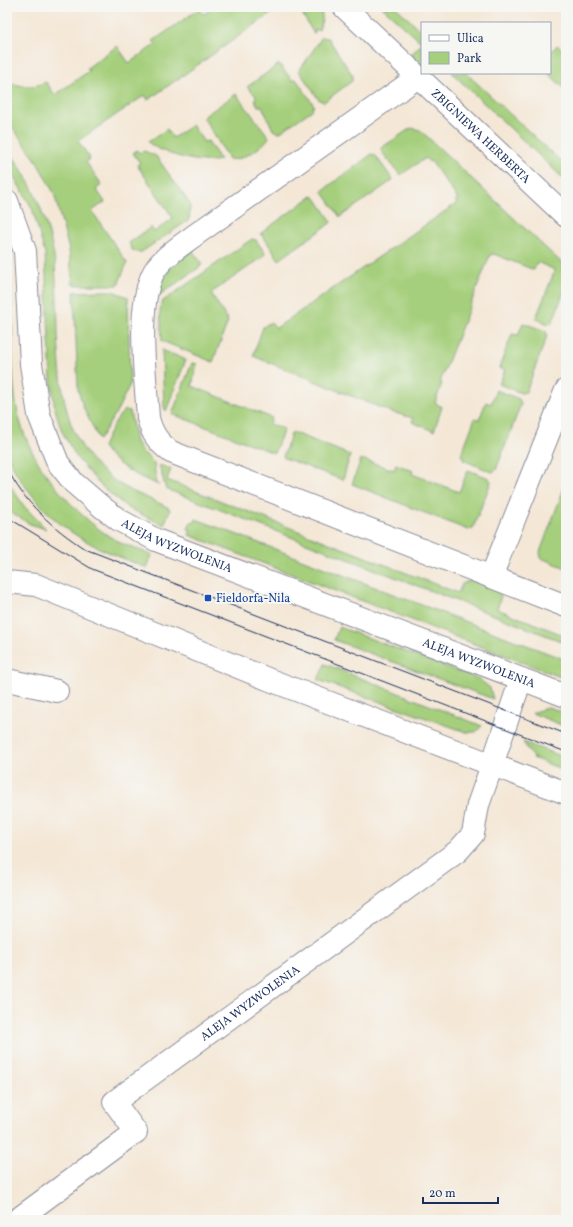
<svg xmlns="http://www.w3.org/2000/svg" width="573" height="1227" font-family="Vollkorn,serif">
<rect width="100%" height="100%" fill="#f6f6f2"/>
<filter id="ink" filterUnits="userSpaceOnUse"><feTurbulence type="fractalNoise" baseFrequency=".025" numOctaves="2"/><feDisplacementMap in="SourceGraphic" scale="8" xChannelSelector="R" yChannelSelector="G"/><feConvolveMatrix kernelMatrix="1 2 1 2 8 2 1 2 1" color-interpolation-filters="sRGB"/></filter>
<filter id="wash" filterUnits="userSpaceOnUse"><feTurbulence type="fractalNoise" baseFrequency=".012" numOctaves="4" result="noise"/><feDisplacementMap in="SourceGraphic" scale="16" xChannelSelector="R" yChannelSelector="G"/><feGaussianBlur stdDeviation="0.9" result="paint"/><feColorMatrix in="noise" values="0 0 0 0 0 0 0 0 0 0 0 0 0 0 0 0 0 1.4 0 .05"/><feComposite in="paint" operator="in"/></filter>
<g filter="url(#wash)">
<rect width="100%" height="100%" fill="#f4e7d6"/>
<!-- green -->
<path fill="#a5cf7b" stroke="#607f6c" d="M214,7H280L148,100L145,95L78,141L90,158L86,162L102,185L96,189L105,202L92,211L127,263L118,285H73L69,250L54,193L34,157L7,120V81C20,87 32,88 46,82L55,95L89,71L87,68L117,46L129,63L156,44L153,41L199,9L204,14Z
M298,7H317C325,14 322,21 319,30H315L314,34Z
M382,7H396L422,32V70L409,57L422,43Z
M322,37L328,38L353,76L352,81L324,102L319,100L299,71Z
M557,45L566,52V90L548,73H550V53Z
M279,64L293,81L296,79L314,105L312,110L279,133L273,130L262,106H258L255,100L256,96L247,87Z
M452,73H466L566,166V181Z
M236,94L269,137C265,146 239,163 229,159L203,117Z
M192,125L204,142L208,141L220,159L219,160C202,165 161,154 148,142L167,129L173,138Z
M411,128L420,130L566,267V287L552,323L548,324L536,318L555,270L537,262L534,270L494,254L490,255L440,382L442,383L435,403L442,407L434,431L412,422L413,418L391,412L253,356L263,327L271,322L276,328L457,203L455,201L458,199L431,161L429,162L426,158L400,175L382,152L381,148Z
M7,148C33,183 48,219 55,262C56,286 58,310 58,334C61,390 63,442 112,479C129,492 150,498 169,508L170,510L164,525L128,508L100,485L77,458L62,432L55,409L51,380L45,254L32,208L7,165Z
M137,150L140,153L144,151L156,156L190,204L189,220L140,253L133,251L129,243L151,227L154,232L173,218L137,165L140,163L133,153Z
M372,154L375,155L393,180L340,217L322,191Z
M312,196L316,198L332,222L279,260L261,233Z
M252,239L256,240L265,253L263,257L211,293L228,321L213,362L162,341L160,310L163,301Z
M7,248C15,294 10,341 14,387C18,436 39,471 73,506C87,520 103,534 121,543C131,547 142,551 152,555L147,568C97,548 63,536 29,491C20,480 12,467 7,454Z
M192,250L202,264L200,267L155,298C161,275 173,264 192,250Z
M101,291H112L128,297L130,384L116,413L99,440L84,409L78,390L74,292Z
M523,323L546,331L547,336L526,392L521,393L499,384L505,370L499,368L512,334L518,335Z
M162,350L184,359L185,362L166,411L164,408Z
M192,363L197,364L192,386L272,418L270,424L284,429L274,453L172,414Z
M496,390L519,399L521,404L496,470L492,472L463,460L464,457L461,455L475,418L479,420L486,402L491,404Z
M126,410L130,411L136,442L142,451L154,463L156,482L159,485C138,477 116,466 103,447C107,438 117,414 126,410Z
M292,432L350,455L343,480L284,458L283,456Z
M361,459L394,470L396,464L413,471L412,474L459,492L468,470L489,478L491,482L473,528L468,530L352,484Z
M159,465L171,469L167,480L458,593L462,584L472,580L498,589L501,596L497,609L566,636V643L166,489Z
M7,481L24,506L46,529L30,524L7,510Z
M566,483V568L541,558L540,552Z
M196,519L566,660V679L189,535L191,530L188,529L191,522L194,523Z
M339,627L479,679L490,688L493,699L334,640Z
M325,664L482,726L476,732H466L318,680Z
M548,707L566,713V727L532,713Z
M523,742L566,758V771L533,758Z"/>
</g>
<g filter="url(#ink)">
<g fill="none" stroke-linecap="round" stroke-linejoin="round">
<!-- minor casing -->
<g stroke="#888b9a" stroke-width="24">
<g id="minor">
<path id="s1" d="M344,7L566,216"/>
<path d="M418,77L195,235C182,245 167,254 157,267C134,298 146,380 148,418C152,434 158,442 171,452L566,606"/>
<path d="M491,577L566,390"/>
<path d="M7,680L57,691"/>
<path id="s2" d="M18,1219L136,1132L114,1102L458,851L473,834L478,805L492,765"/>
</g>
</g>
<!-- secondary casing -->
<g stroke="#888b9a" stroke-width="24">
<g id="secondary">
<path id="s3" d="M7,201L25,251L31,364L39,415L58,463L74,483L102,507L119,520L156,540L566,696"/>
<path d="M7,582L36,585L270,680L566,793"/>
<path d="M492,765L521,679"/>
</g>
</g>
<!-- minor -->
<use href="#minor" stroke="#fff" stroke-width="22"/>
<!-- secondary -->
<use href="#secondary" stroke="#fff" stroke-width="22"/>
<!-- tram -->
<path stroke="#1b2f5e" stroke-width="1" d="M7,468C24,503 53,528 85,549L566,734
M7,517L92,569L566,752"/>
</g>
</g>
<!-- markers -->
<rect fill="#1a4fb4" stroke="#f6f6f2" stroke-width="1.5" x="204" y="594" width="8" height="8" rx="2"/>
<g text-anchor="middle" stroke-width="4" stroke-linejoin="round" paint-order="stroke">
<!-- street labels -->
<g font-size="12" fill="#1b2f5e" stroke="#f6f6f2">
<text dy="4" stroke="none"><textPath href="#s1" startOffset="188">ZBIGNIEWA HERBERTA</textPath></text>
<text dy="4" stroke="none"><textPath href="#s3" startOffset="417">ALEJA WYZWOLENIA</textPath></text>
<text dy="4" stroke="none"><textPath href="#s3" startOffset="741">ALEJA WYZWOLENIA</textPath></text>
<text dy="4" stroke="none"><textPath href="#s2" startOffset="352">ALEJA WYZWOLENIA</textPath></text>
</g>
<!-- transit labels -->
<g font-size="12" fill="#164399" stroke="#f6f6f2" text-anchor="start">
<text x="216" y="602">Fieldorfa-Nila</text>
</g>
</g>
<!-- margin -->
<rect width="573" height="1227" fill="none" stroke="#f6f6f2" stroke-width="24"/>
<!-- legend -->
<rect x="421" y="22" width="130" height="52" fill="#f6f6f2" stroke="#9ea6b7"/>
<rect x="429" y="35" width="20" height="6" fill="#ffffff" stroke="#9ea6b7"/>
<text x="457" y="42" font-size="12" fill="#1b2f5e">Ulica</text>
<rect x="429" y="52" width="20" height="12" fill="#a5cf7b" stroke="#9ea6b7"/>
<text x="457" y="62" font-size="12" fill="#1b2f5e">Park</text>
<!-- scale -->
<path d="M423 1197v6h75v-6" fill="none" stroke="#1b2f5e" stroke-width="2"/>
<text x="429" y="1197" font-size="12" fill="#1b2f5e" stroke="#f6f6f2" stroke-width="3" paint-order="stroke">20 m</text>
</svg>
